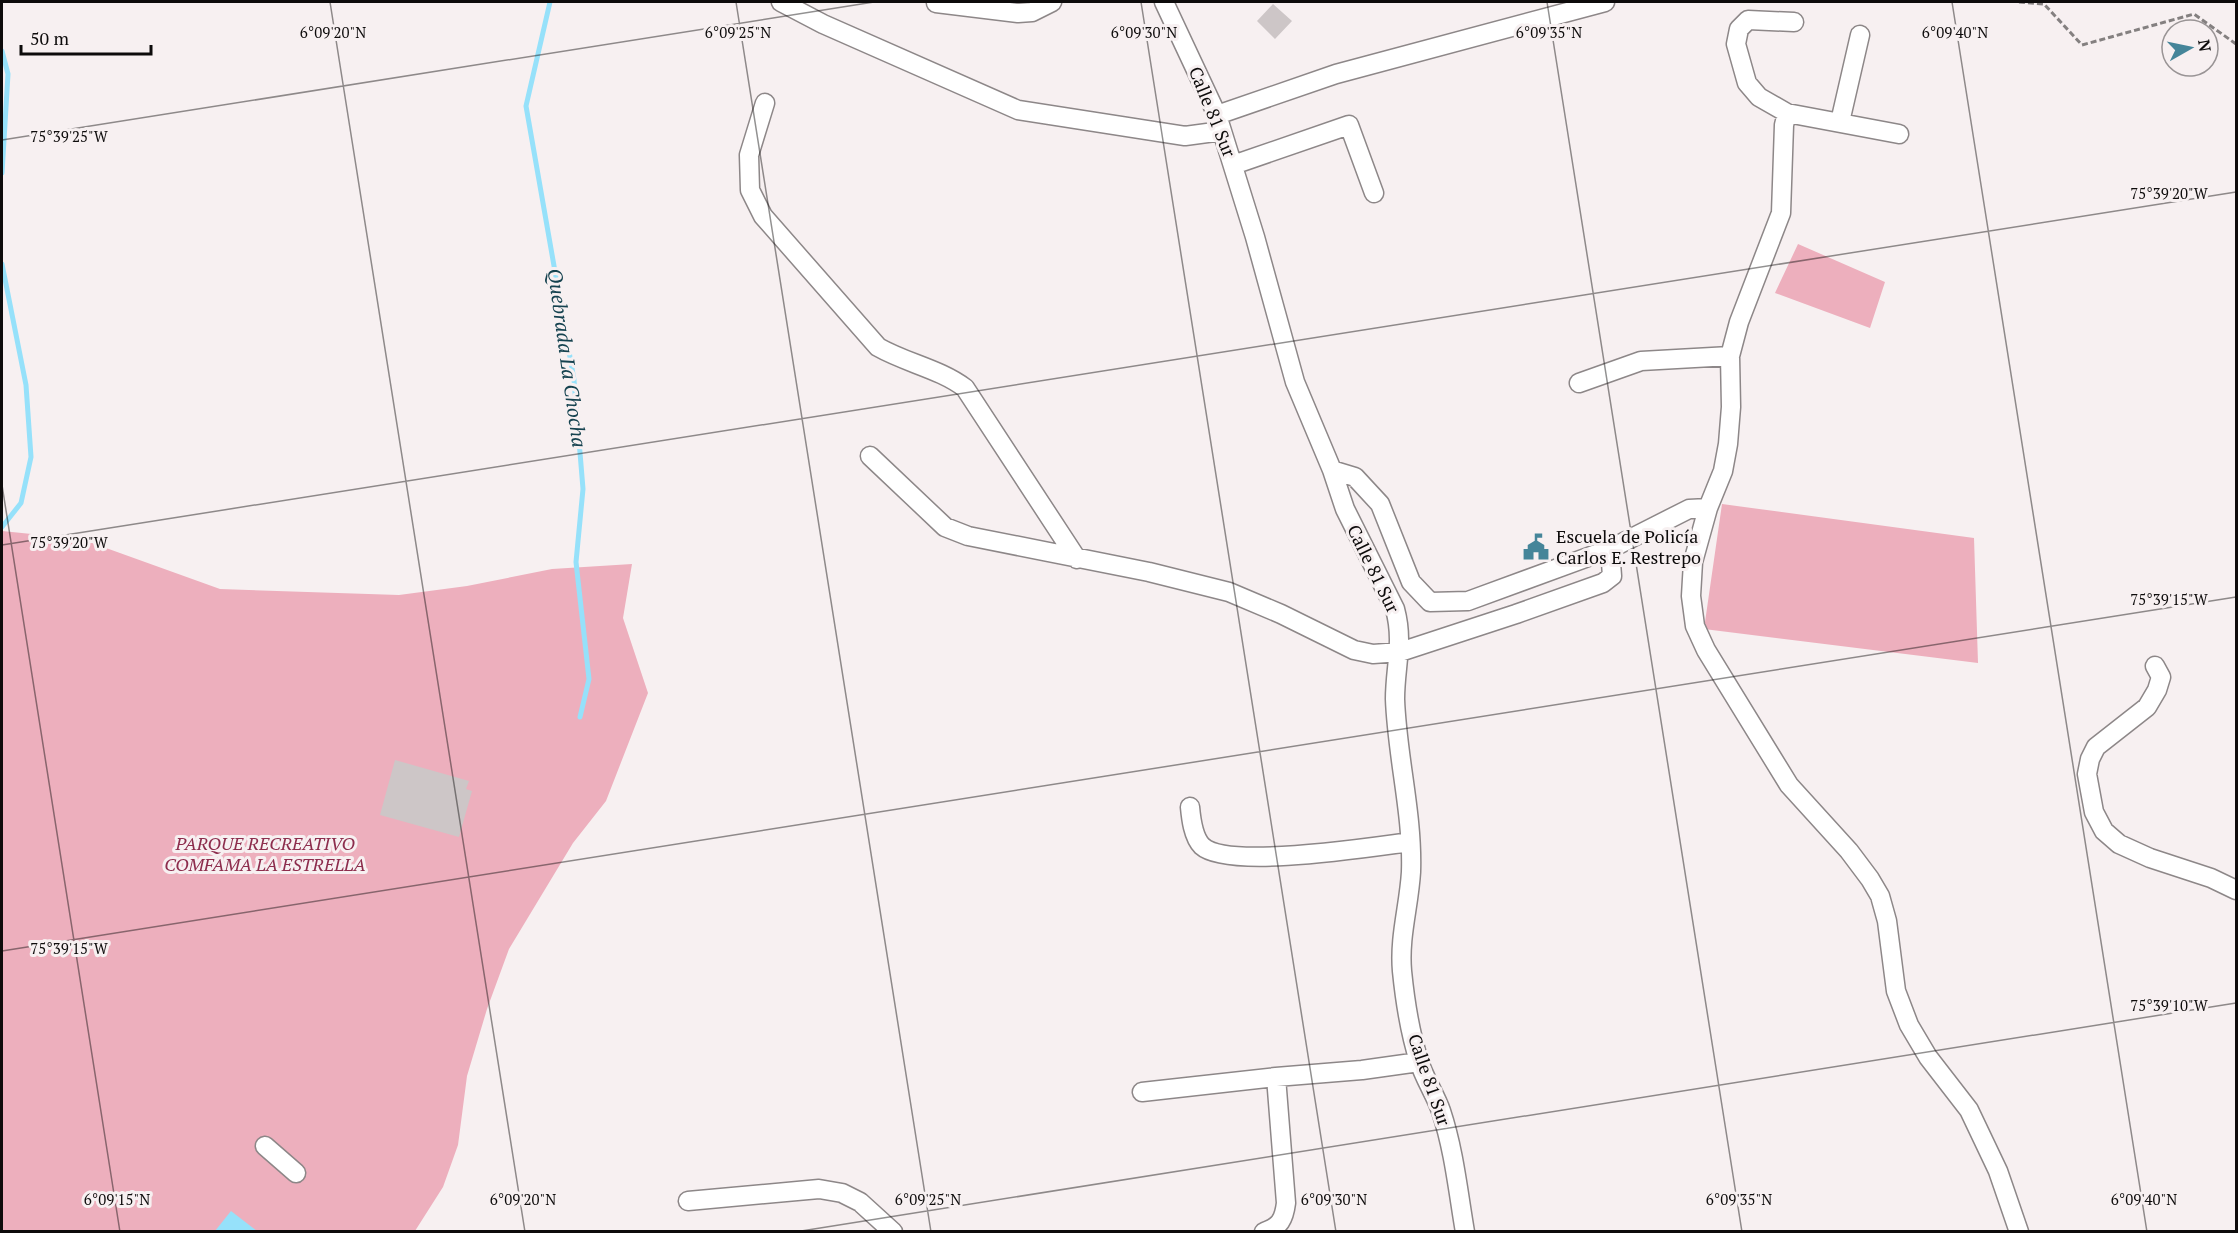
<svg xmlns="http://www.w3.org/2000/svg" width="2238" height="1233" font-family="'PT Serif',serif">
<rect width="100%" height="100%" fill="#f7f0f1"/>
<!-- green -->
<path fill="#edafbd" d="M1798,244L1885,282L1870,328L1775,293Z
M1722,504L1974,538L1978,663L1704,629Z
M2,531L81,539L220,589L399,595L467,586L552,569L632,564L623,618L648,693L606,801L573,843L509,949L487,1009L467,1076L458,1145L443,1187L415,1231H2Z"/>
<!-- water -->
<path fill="#96e1fa" d="M231,1211L257,1231H215Z"/>
<g fill="none" stroke-linecap="round" stroke-linejoin="round">
<!-- stream -->
<path stroke="#96e1fa" stroke-width="5" d="M550,2L526,106L574,380L583,489L576,562L589,679L580,717
M2,51L8,74L2,173
M2,264L26,385L31,457L21,503L2,527"/>
</g>
<!-- building -->
<path fill="#cdc6c7" d="M1273,4L1292,21L1275,39L1257,21Z
M395,760L469,781L466,789L472,791L459,837L380,815Z"/>
<g fill="none" stroke-linecap="round" stroke-linejoin="round">
<!-- minor casing -->
<g stroke="#8d8788" stroke-width="21">
<path id="minor" d="M781,2L823,24L1018,110L1185,136L1222,131
M1164,2L1217,115L1255,237L1295,382L1332,470L1345,509L1395,609C1404,642 1395,667 1395,699C1397,757 1413,814 1411,872C1409,906 1399,937 1402,971C1405,1001 1410,1033 1419,1061C1424,1078 1435,1094 1441,1111C1454,1150 1458,1191 1465,1232
M936,3L1018,13L1032,12L1052,2
M1794,22L1748,20L1739,29L1736,44L1747,83L1759,97L1787,113L1784,125L1781,213L1739,322L1730,356L1731,407L1728,444L1723,471L1708,508L1693,562L1691,596L1695,626L1706,650L1789,785L1849,851L1870,879L1880,896L1887,921L1896,991L1909,1025L1928,1057L1969,1110L1998,1171L2019,1232
M765,103L749,155L750,190L763,216L878,347C906,363 940,369 965,388L1077,559
M1787,113L1899,134
M1217,115L1336,74L1605,2
M1840,122L1860,35
M1233,165L1349,125L1374,193
M1579,383L1641,361L1730,356
M870,456L945,527L968,536L1149,572L1229,592L1281,614L1354,650L1373,654L1400,652L1516,614L1603,583L1612,576L1610,549
M1332,470L1355,477L1380,504L1411,582L1430,602L1468,601L1610,549L1689,509L1708,508
M2155,666L2161,677L2157,690L2147,707L2096,747L2090,759L2087,774L2094,812L2104,831L2119,844L2150,858L2211,878L2236,890
M1190,807C1191,818 1193,837 1202,846C1228,870 1371,847 1410,842
M1142,1092L1276,1077
M265,1146L296,1173
M688,1201L819,1189L842,1193L860,1202L893,1232
M1264,1232C1280,1227 1284,1219 1286,1203L1276,1077L1362,1070L1419,1062"/>
</g>
<!-- path -->
<path stroke="#848080" stroke-width="3" stroke-dasharray="6 3" stroke-linecap="butt" d="M2019,2L2044,4L2082,45L2194,14L2236,44"/>
<!-- minor -->
<use href="#minor" stroke="#fff" stroke-width="18"/>
</g>
<!-- ticks -->
<path fill="none" stroke="#0d0b0b" stroke-width="1.5" stroke-opacity="0.45" d="M330,2L525,1232M736,2L931,1232M1141,2L1336,1232M1547,2L1742,1232M1952,2L2147,1232M2,140L874,2M2,485L120,1232M2,545L2236,192M2,951L2236,597M795,1232L2236,1003"/>
<!-- icons -->
<defs>
<g id="civic-bare" transform="scale(2.07)"><path d="M-.6-6.5H3V-4.5H.6V-3L4-1V1h2V6H-6V1h2V-1L-.6-3ZM-1.2 2.5V6h2.4V2.5Z" fill="#458599" stroke="#f7f0f1" stroke-width="2.5" paint-order="stroke"/></g>
</defs>
<g fill-rule="evenodd">
<use href="#civic-bare" x="1536" y="547"/>
</g>
<g text-anchor="middle" stroke-width="6" stroke-linejoin="round" paint-order="stroke">
<!-- street labels -->
<g font-size="18" fill="#0d0b0b" stroke="#f7f0f1">
<text transform="translate(1212 112) rotate(68)" y="6">Calle 81 Sur</text>
<text transform="translate(1373 569) rotate(64)" y="6">Calle 81 Sur</text>
<text transform="translate(1429 1080) rotate(71)" y="6">Calle 81 Sur</text>
</g>
<!-- poi labels -->
<g font-size="18" fill="#0d0b0b" stroke="#f7f0f1" text-anchor="start">
<text x="1556" y="543">Escuela de Policía<tspan x="1556" dy="21">Carlos E. Restrepo</tspan></text>
</g>
<!-- park labels -->
<g font-size="18" font-style="italic" fill="#8d2d4d" stroke="#f7f0f1">
<text x="265" y="850">PARQUE RECREATIVO<tspan x="265" dy="21">COMFAMA LA ESTRELLA</tspan></text>
</g>
<!-- water labels -->
<g font-size="20" font-style="italic" fill="#15424f" stroke="#f7f0f1">
<text transform="translate(567 358) rotate(82)" y="7">Quebrada La Chocha</text>
</g>
</g>
<g font-size="15" text-anchor="middle" fill="#0d0b0b" stroke="#f7f0f1" stroke-width="6" stroke-linejoin="round" paint-order="stroke">
<text x="333" y="38">6°09'20"N</text>
<text x="738" y="38">6°09'25"N</text>
<text x="1144" y="38">6°09'30"N</text>
<text x="1549" y="38">6°09'35"N</text>
<text x="1955" y="38">6°09'40"N</text>
<text x="69" y="142">75°39'25"W</text>
<text x="2169" y="199">75°39'20"W</text>
<text x="69" y="548">75°39'20"W</text>
<text x="2169" y="605">75°39'15"W</text>
<text x="69" y="954">75°39'15"W</text>
<text x="2169" y="1011">75°39'10"W</text>
<text x="117" y="1205">6°09'15"N</text>
<text x="523" y="1205">6°09'20"N</text>
<text x="928" y="1205">6°09'25"N</text>
<text x="1334" y="1205">6°09'30"N</text>
<text x="1739" y="1205">6°09'35"N</text>
<text x="2144" y="1205">6°09'40"N</text>
</g>
<!-- border -->
<rect width="2238" height="1233" fill="none" stroke="#0d0b0b" stroke-width="6"/>
<!-- north arrow -->
<g transform="translate(2190 48) rotate(81)"><circle r="28" fill="#f7f0f1" stroke="#999495" stroke-width="1.5"/>
<path d="M0-4.5L10 22L0 15L-10 22Z" fill="#458599"/>
<text y="-9" font-size="16" font-weight="bold" text-anchor="middle" fill="#0d0b0b">N</text>
</g>
<!-- scale -->
<path d="M21 45v9h130v-9" fill="none" stroke="#0d0b0b" stroke-width="3"/>
<text x="30" y="45" font-size="18" fill="#0d0b0b" stroke="#f7f0f1" stroke-width="4.5" paint-order="stroke">50 m</text>
</svg>
